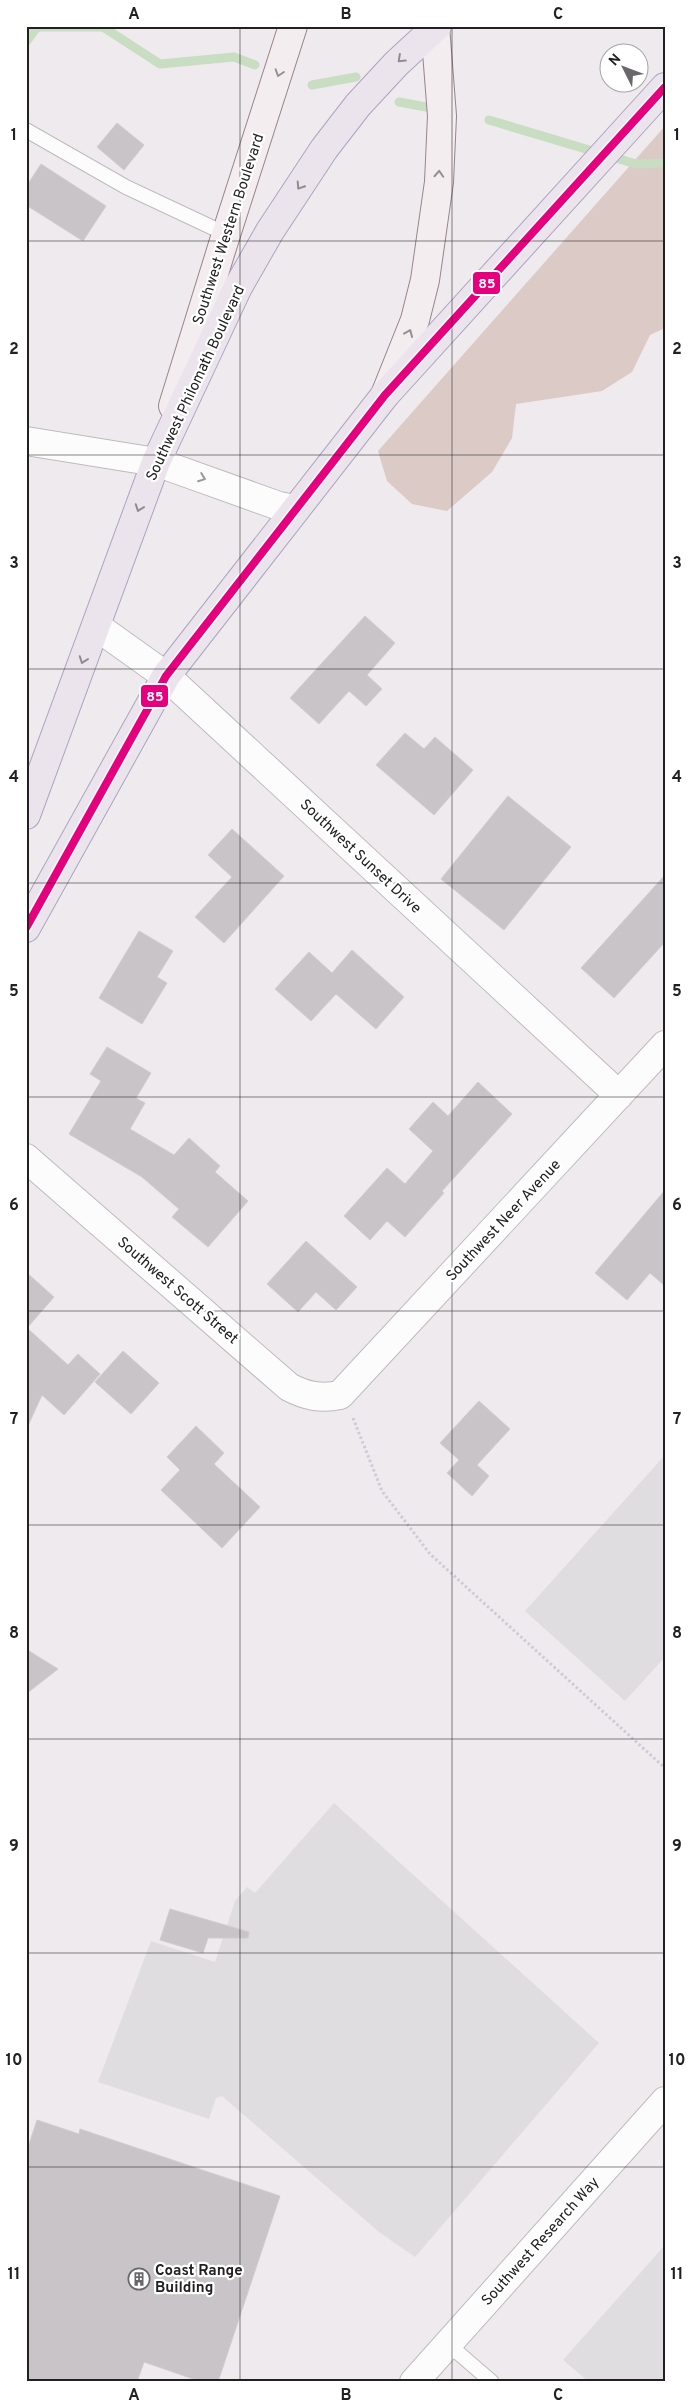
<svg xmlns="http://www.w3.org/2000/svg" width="691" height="2408" font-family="Overpass,sans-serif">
<rect width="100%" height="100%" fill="#efeaee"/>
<!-- forest -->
<path fill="#dbcac5" d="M665,126V328L650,335L632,372L602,391L516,404L512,438L492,472L447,511L412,504L387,481L378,451Z"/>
<!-- parking -->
<path fill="#dfdddf" d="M665,1455V1657L625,1701L525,1611Z
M334,1803L599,2043L415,2257L379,2232L222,2096L216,2098L209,2119L98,2082L151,1941L215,1962L235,1901L247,1887L255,1893Z
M665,2245V2382H589L563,2360Z"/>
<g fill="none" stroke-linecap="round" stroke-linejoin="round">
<!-- stream -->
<path stroke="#c8ddc2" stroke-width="9" d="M26,42L37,27H103L160,64L234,57L255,65
M312,85L356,77
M399,102L426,107
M489,120L636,164L665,163"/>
</g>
<!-- building -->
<path fill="#c8c4c8" stroke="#d2ccd1" d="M117,123L144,145L124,170L97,147Z
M41,164L106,206L83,241L26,205V187Z
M365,616L395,643L367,675L382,689L366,706L349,691L319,724L290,698Z
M405,733L424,749L435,737L473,770L434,815L376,765Z
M508,796L571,847L504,930L441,879Z
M232,829L284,876L224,943L195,917L232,877L208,855Z
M665,875V942L614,998L581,968Z
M139,931L173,951L157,977L167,983L142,1024L99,998Z
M352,950L404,997L376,1029L336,994L311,1021L275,989L309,952L332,973Z
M107,1047L151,1073L136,1098L145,1103L130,1129L174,1155L189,1138L220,1166L215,1172L248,1201L208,1247L172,1217L179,1209L142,1177L69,1134L101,1081L90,1074Z
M478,1082L512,1114L442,1191L444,1193L405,1237L387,1221L370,1240L344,1216L387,1168L405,1184L433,1151L409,1129L433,1102L448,1116Z
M665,1190V1286L650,1273L627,1300L595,1273Z
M306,1241L357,1287L336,1310L316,1292L298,1312L267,1284Z
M26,1272L54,1297L27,1328L68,1365L78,1354L100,1374L64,1415L42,1395L26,1430Z
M123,1351L159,1383L131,1414L95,1382Z
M479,1401L510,1429L477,1465L489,1476L472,1496L447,1473L459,1460L440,1443Z
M196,1426L224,1453L214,1464L260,1507L222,1548L161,1490L180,1470L167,1457Z
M26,1649L58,1669L26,1694Z
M170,1909L249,1932L248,1938H208L203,1953L160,1940Z
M37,2120L79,2134L80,2129L280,2196L218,2382H202L144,2362L137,2382H26V2153Z"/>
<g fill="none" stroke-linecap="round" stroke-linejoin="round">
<!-- service casing -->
<g stroke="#bebbbd" stroke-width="16">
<path id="service" d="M26,130L126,187L226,234
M448,2344L492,2382"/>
</g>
<!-- minor casing -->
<g stroke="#bebbbd" stroke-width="30">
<path id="minor" d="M26,441L156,462L279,506L295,509
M96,626L166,676L619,1095
M26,1158L289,1387C306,1396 321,1399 340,1395L665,1045"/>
</g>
<!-- tertiary casing -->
<g stroke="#bebbbd" stroke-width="30">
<path id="tertiary" d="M414,2382L665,2101"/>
</g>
<!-- secondary casing -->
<g stroke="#98848b" stroke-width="30">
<path id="secondary" d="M385,395L415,320L425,280L439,182L442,116L435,26
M173,406L224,241L293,26"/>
</g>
<!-- trunk casing -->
<g stroke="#aca4c0" stroke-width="30">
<path id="trunk" d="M26,815L156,462L238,287L270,231L324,149L358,105L396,64L437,26
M26,928L166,676L385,395L665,87"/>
</g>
<!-- path -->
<path stroke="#d3c9d6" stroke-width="3" stroke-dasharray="2.5 2.5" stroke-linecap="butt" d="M353,1418L382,1491L430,1554L665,1768"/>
<!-- service -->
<use href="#service" stroke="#fdfcfc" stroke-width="14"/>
<!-- minor -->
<use href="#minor" stroke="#fdfcfc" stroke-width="28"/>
<!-- tertiary -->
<use href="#tertiary" stroke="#fdfcfc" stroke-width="28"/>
<!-- secondary -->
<use href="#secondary" stroke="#f3edf0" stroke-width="28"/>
<!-- trunk -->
<use href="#trunk" stroke="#ece4ec" stroke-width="28"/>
<!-- bus-1 casing -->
<g stroke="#fff" stroke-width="11">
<path id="bus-1" d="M26,928L166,676L385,395L665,87"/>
</g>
<!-- bus-1 -->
<use href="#bus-1" stroke="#e5007d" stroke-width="8"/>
</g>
<!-- one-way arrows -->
<defs><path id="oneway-chevron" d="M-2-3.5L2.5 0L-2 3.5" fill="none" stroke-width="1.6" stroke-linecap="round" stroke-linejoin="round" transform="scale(1.25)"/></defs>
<g stroke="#918c91">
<use href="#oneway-chevron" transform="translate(401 59) rotate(137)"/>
<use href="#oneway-chevron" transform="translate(300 186) rotate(123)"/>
<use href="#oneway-chevron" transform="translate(139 508) rotate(110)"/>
<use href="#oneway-chevron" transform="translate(83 660) rotate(110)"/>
</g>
<g stroke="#949193">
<use href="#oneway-chevron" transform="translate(279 73) rotate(108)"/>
<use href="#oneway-chevron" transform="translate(439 174) rotate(-87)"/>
<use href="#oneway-chevron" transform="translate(409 333) rotate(-67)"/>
</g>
<use stroke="#9a9999" href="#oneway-chevron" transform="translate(202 478) rotate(21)"/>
<!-- grid -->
<path fill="none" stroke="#212121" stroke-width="1" stroke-opacity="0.55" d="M240,26V2382M452,26V2382M26,241H665M26,455H665M26,669H665M26,883H665M26,1097H665M26,1311H665M26,1525H665M26,1739H665M26,1953H665M26,2167H665"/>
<!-- icons -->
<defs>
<g id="building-ring" transform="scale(1.125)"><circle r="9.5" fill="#fff" stroke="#696769" stroke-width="1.5"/><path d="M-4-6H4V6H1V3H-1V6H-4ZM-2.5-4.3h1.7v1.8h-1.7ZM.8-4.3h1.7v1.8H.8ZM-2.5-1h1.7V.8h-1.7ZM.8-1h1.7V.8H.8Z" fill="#696769"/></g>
</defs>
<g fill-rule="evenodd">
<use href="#building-ring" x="139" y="2279"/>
</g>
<g text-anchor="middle" stroke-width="4.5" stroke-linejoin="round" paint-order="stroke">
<!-- street labels -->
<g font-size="15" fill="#212121" stroke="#fff">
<text transform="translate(228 229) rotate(-72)" y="5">Southwest Western Boulevard</text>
<text transform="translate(195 383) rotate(-65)" y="5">Southwest Philomath Boulevard</text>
<text transform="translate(361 856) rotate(43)" y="5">Southwest Sunset Drive</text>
<text transform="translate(503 1220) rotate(-47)" y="5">Southwest Neer Avenue</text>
<text transform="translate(178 1290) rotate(41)" y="5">Southwest Scott Street</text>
<text transform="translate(540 2241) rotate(-48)" y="5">Southwest Research Way</text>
</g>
<!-- poi labels -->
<g font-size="15" font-weight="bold" fill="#212121" stroke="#fff" text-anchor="start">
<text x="155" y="2275">Coast Range<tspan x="155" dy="17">Building</tspan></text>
</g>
</g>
<g stroke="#fff" stroke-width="2">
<rect x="472" y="271" width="29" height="24" rx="5" fill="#e5007d"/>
<rect x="140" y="684" width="29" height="24" rx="5" fill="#e5007d"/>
</g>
<g font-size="14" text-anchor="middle" font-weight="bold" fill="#fff">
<text x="487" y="288">85</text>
<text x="155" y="701">85</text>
</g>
<!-- border -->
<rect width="691" height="2408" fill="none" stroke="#ffffff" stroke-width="55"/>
<!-- north arrow -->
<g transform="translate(624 68) rotate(312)"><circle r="24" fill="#ffffff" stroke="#a6a6a6"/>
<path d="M0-4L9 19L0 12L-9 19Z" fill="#696769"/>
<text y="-8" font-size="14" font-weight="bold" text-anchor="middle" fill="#212121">N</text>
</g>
<rect x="28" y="28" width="636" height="2352" fill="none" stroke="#212121" stroke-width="2"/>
<g font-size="16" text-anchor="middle" font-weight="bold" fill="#212121">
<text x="134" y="19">A</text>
<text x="346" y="19">B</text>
<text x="558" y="19">C</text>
<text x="14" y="140">1</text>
<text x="677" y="140">1</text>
<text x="14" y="354">2</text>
<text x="677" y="354">2</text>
<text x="14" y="568">3</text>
<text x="677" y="568">3</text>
<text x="14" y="782">4</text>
<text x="677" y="782">4</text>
<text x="14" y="996">5</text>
<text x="677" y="996">5</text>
<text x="14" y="1210">6</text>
<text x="677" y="1210">6</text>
<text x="14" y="1424">7</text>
<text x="677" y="1424">7</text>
<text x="14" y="1638">8</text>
<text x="677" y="1638">8</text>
<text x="14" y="1851">9</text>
<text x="677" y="1851">9</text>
<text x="14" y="2065">10</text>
<text x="677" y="2065">10</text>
<text x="14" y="2279">11</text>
<text x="677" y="2279">11</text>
<text x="134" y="2400">A</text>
<text x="346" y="2400">B</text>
<text x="558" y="2400">C</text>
</g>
</svg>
